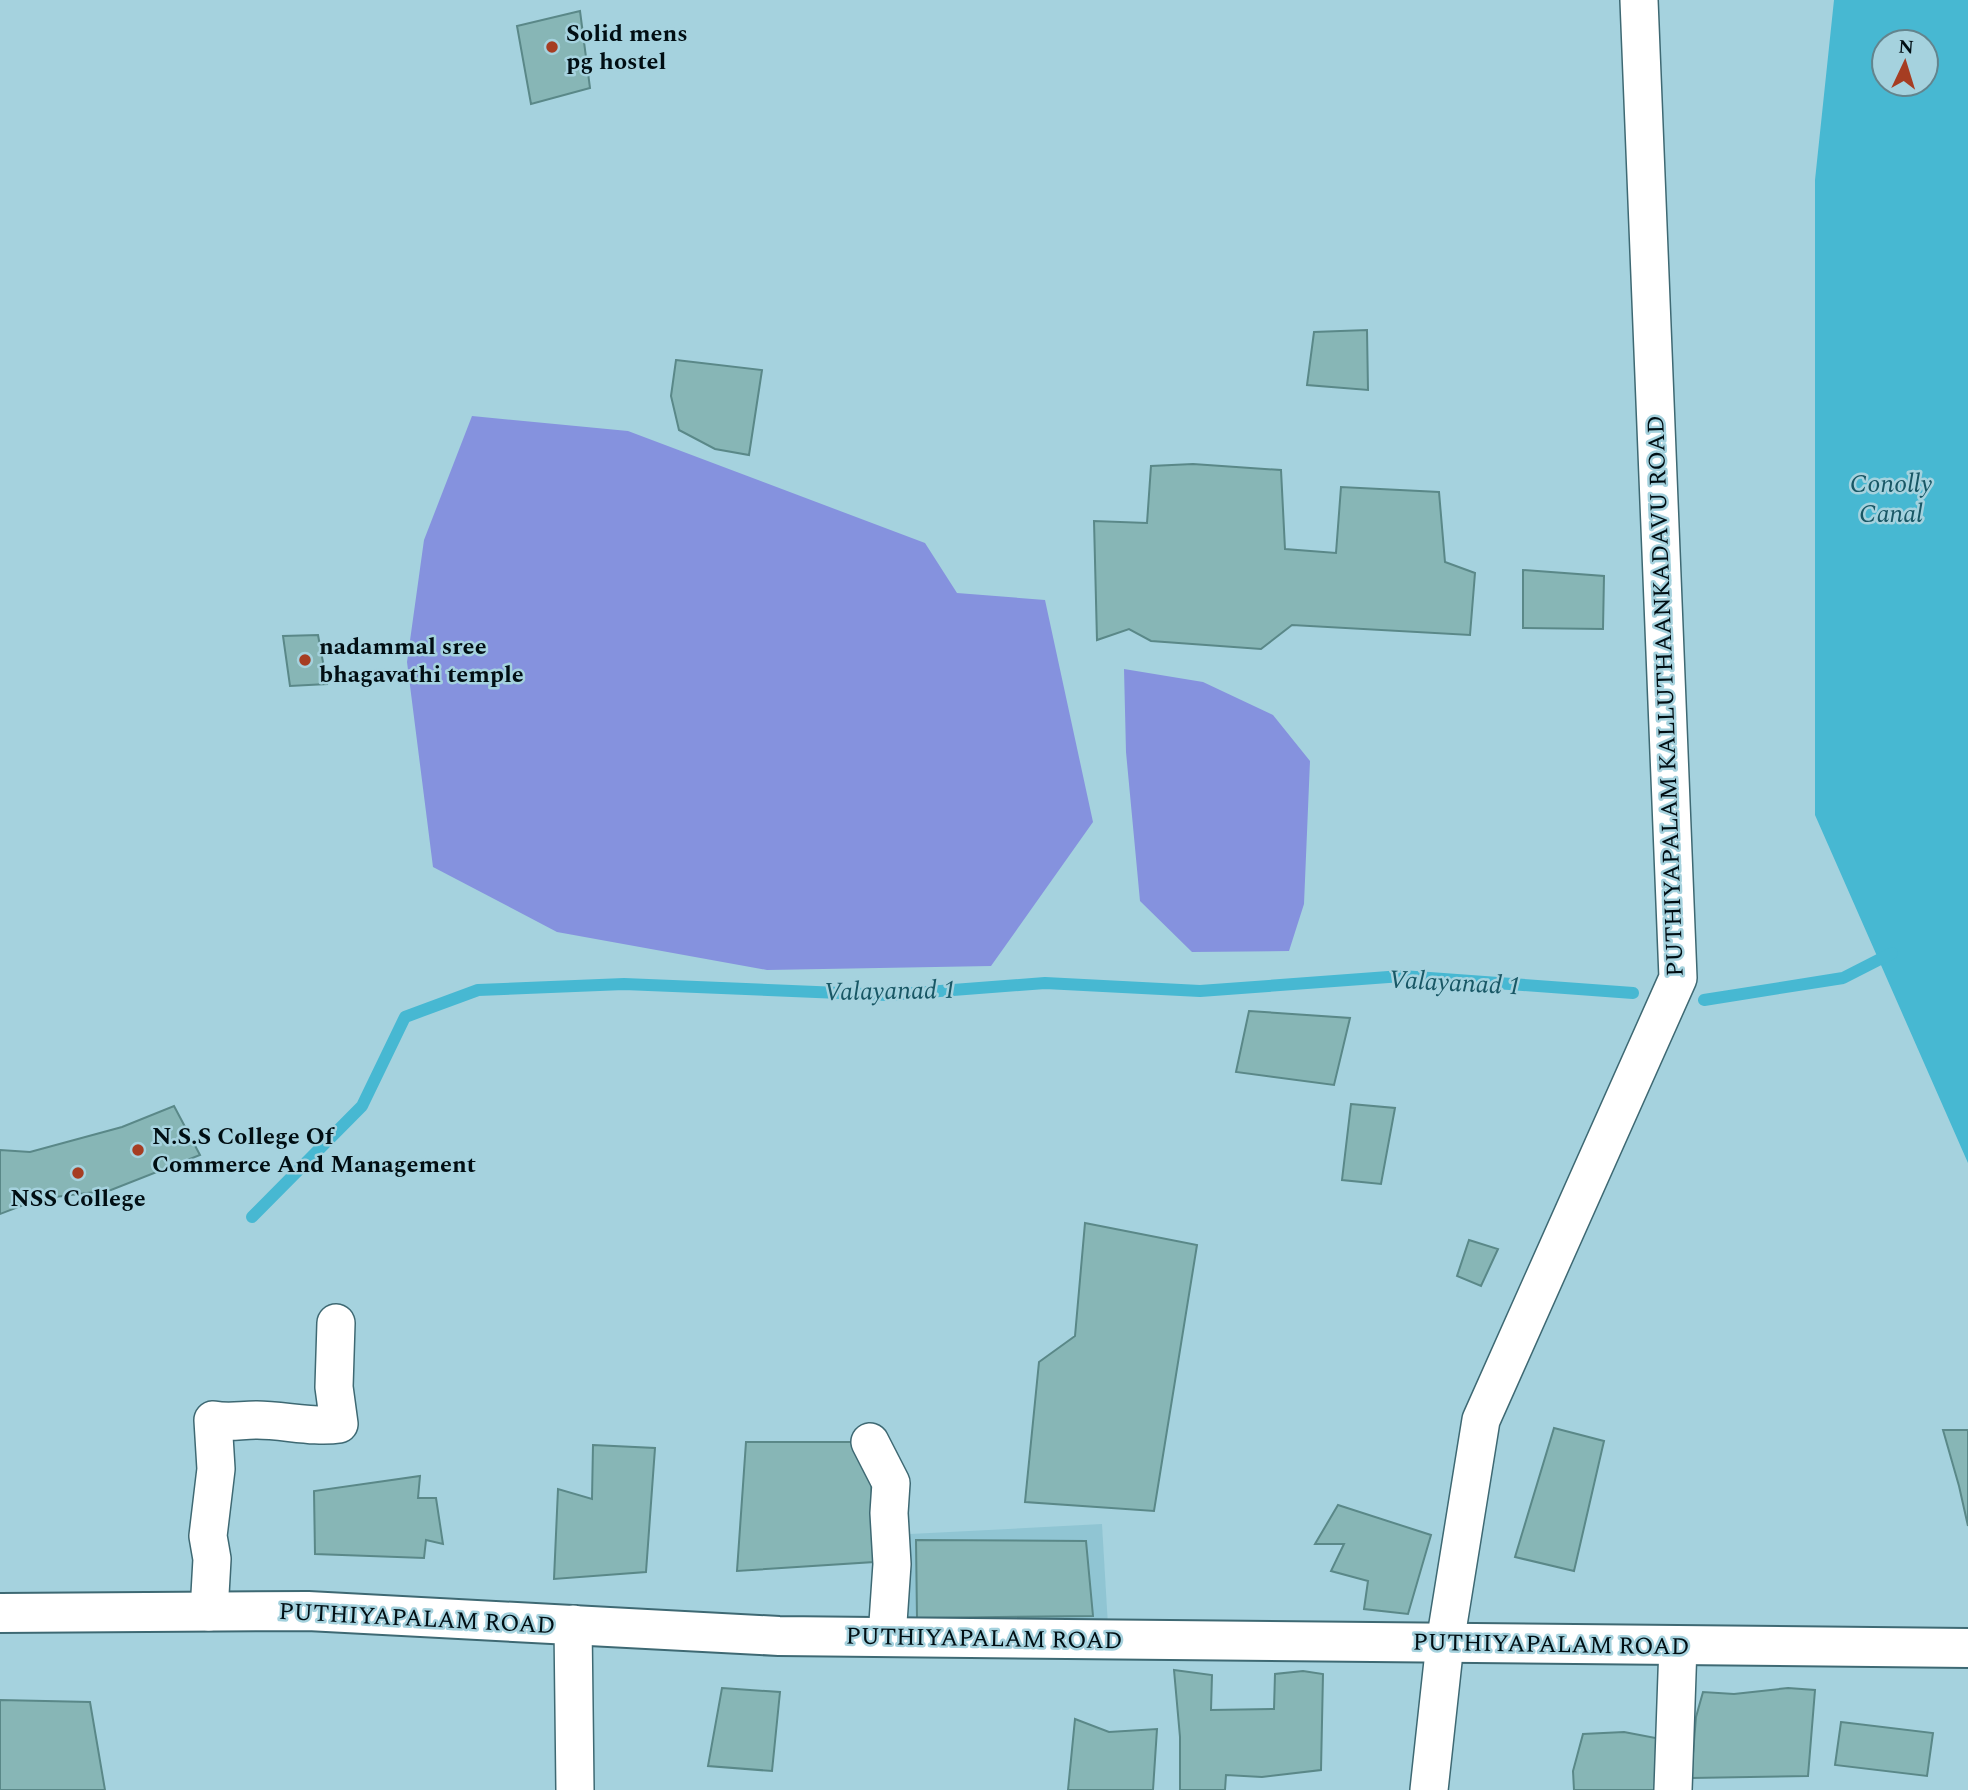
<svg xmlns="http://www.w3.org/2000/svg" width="1968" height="1790" font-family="Spectral,serif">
<rect width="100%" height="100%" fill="#a5d2de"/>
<!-- built -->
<path fill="#90c5d3" d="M1102,1524L1108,1626L904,1625L910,1534Z"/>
<!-- green -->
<path fill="#8592de" d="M472,416L628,431L925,543L957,593L1045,600L1093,822L991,966L767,970L557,932L433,867L407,662L424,540Z
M1124,669L1203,682L1273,715L1310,761L1304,904L1289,951L1192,952L1140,901L1126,752Z"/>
<!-- water -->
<path fill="#47b8d2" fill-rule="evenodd" d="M1834,0H1968V1163L1815,815V180ZM1884,42H1926V84H1884Z"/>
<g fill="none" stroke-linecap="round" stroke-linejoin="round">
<!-- stream -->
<path stroke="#47b8d2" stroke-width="12" d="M1704,1000L1843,978L1892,953
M252,1217L362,1106L405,1017L478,990L624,984L888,995L1045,983L1200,991L1402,976L1633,993"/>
</g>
<!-- building -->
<path fill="#87b6b6" stroke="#5a8888" stroke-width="2" d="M580,11L590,88L531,104L517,26Z
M1367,330L1368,390L1307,385L1314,332Z
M676,360L762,370L749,455L715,449L679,430L671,396Z
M1193,464L1281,470L1285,549L1336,553L1341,487L1439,492L1445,562L1475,573L1470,635L1292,625L1261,649L1151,641L1129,629L1097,640L1094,521L1147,523L1151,466Z
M1523,570L1604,576L1603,629L1523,628Z
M318,635L327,684L290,686L283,636Z
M1249,1011L1350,1018L1334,1085L1236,1072Z
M1351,1104L1395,1108L1381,1184L1342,1180Z
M174,1106L200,1155L111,1190L39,1199L0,1214V1150L30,1152L122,1127Z
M1085,1223L1197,1245L1154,1511L1025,1502L1039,1362L1075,1336Z
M1469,1240L1498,1249L1481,1286L1457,1276Z
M1554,1428L1604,1441L1574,1571L1515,1557Z
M1943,1430H1968V1526L1959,1486Z
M746,1442H870L874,1562L737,1571Z
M593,1445L655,1448L646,1572L554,1579L558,1489L592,1499Z
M420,1476L418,1498H436L443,1544L426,1540L424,1558L315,1554L314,1491Z
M1338,1505L1431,1535L1408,1614L1364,1609L1368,1581L1331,1571L1344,1544H1315Z
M916,1540L1086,1541L1093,1616L917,1618Z
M1174,1670L1212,1675L1211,1710L1274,1709L1275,1674L1303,1671L1323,1674L1321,1770L1262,1777L1226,1775L1225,1790H1180V1737Z
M722,1688L780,1692L772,1771L708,1766Z
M1788,1688L1815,1690L1808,1776L1691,1778L1696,1717L1703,1692L1734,1694Z
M0,1700L90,1702L105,1790H0Z
M1075,1719L1109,1732L1157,1729L1153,1790H1068Z
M1841,1722L1933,1733L1927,1776L1835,1765Z
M1624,1732L1661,1739L1660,1790H1574L1573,1771L1583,1734Z"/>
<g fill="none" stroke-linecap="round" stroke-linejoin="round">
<!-- street casing -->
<g stroke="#3e6973" stroke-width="40">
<path id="street" d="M870,1442L891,1483L889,1513L892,1564L887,1637
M209,1612L212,1559L208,1536L216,1469L213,1420C230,1423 240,1420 257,1420C283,1420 315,1428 339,1424L334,1387L336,1323
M573,1624L575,1790
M1429,1790L1445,1643L1481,1420L1678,978L1639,0
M1673,1790L1678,1645"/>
</g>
<!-- secondary casing -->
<g stroke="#3e6973" stroke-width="42">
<path id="secondary" d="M0,1613L308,1611L779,1636L1968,1648"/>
</g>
<!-- street -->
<use href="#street" stroke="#fff" stroke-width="37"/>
<!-- secondary -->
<use href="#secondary" stroke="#fff" stroke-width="38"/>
</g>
<!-- markers -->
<g fill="#a63d22" stroke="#a5d2de" stroke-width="2.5">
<circle cx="552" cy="47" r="7"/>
<circle cx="305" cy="660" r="7"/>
<circle cx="138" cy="1150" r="7"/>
<circle cx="78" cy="1173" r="7"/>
</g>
<g text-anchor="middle" stroke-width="5" stroke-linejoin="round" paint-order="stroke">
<!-- poi labels -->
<g font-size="24" font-weight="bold" fill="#010e13" stroke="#a5d2de" text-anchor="start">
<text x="566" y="41">Solid mens<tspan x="566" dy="28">pg hostel</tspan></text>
<text x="319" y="654">nadammal sree<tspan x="319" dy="28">bhagavathi temple</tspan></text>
<text x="152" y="1144">N.S.S College Of<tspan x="152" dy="28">Commerce And Management</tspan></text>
<text x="78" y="1206" text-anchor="middle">NSS College</text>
</g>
<!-- street labels -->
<g font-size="24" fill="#010e13" stroke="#a5d2de">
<text transform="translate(1665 696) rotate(-92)" y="8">PUTHIYAPALAM KALLUTHAANKADAVU ROAD</text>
<text transform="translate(417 1618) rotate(3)" y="8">PUTHIYAPALAM ROAD</text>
<text transform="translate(984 1638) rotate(1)" y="8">PUTHIYAPALAM ROAD</text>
<text transform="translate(1551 1644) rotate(1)" y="8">PUTHIYAPALAM ROAD</text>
</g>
<!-- water labels -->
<g font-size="26" font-style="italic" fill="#185765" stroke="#a5d2de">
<text x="1891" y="492">Conolly<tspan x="1891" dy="30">Canal</tspan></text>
<text transform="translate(1455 982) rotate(3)" y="9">Valayanad 1</text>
<text transform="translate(890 990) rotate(-1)" y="9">Valayanad 1</text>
</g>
</g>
<!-- north arrow -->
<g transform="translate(1905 63) rotate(4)"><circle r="33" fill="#a5d2de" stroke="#63848d" stroke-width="2"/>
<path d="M0-5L12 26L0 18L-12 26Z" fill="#a63d22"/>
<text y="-10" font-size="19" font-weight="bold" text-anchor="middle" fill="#010e13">N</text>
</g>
</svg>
